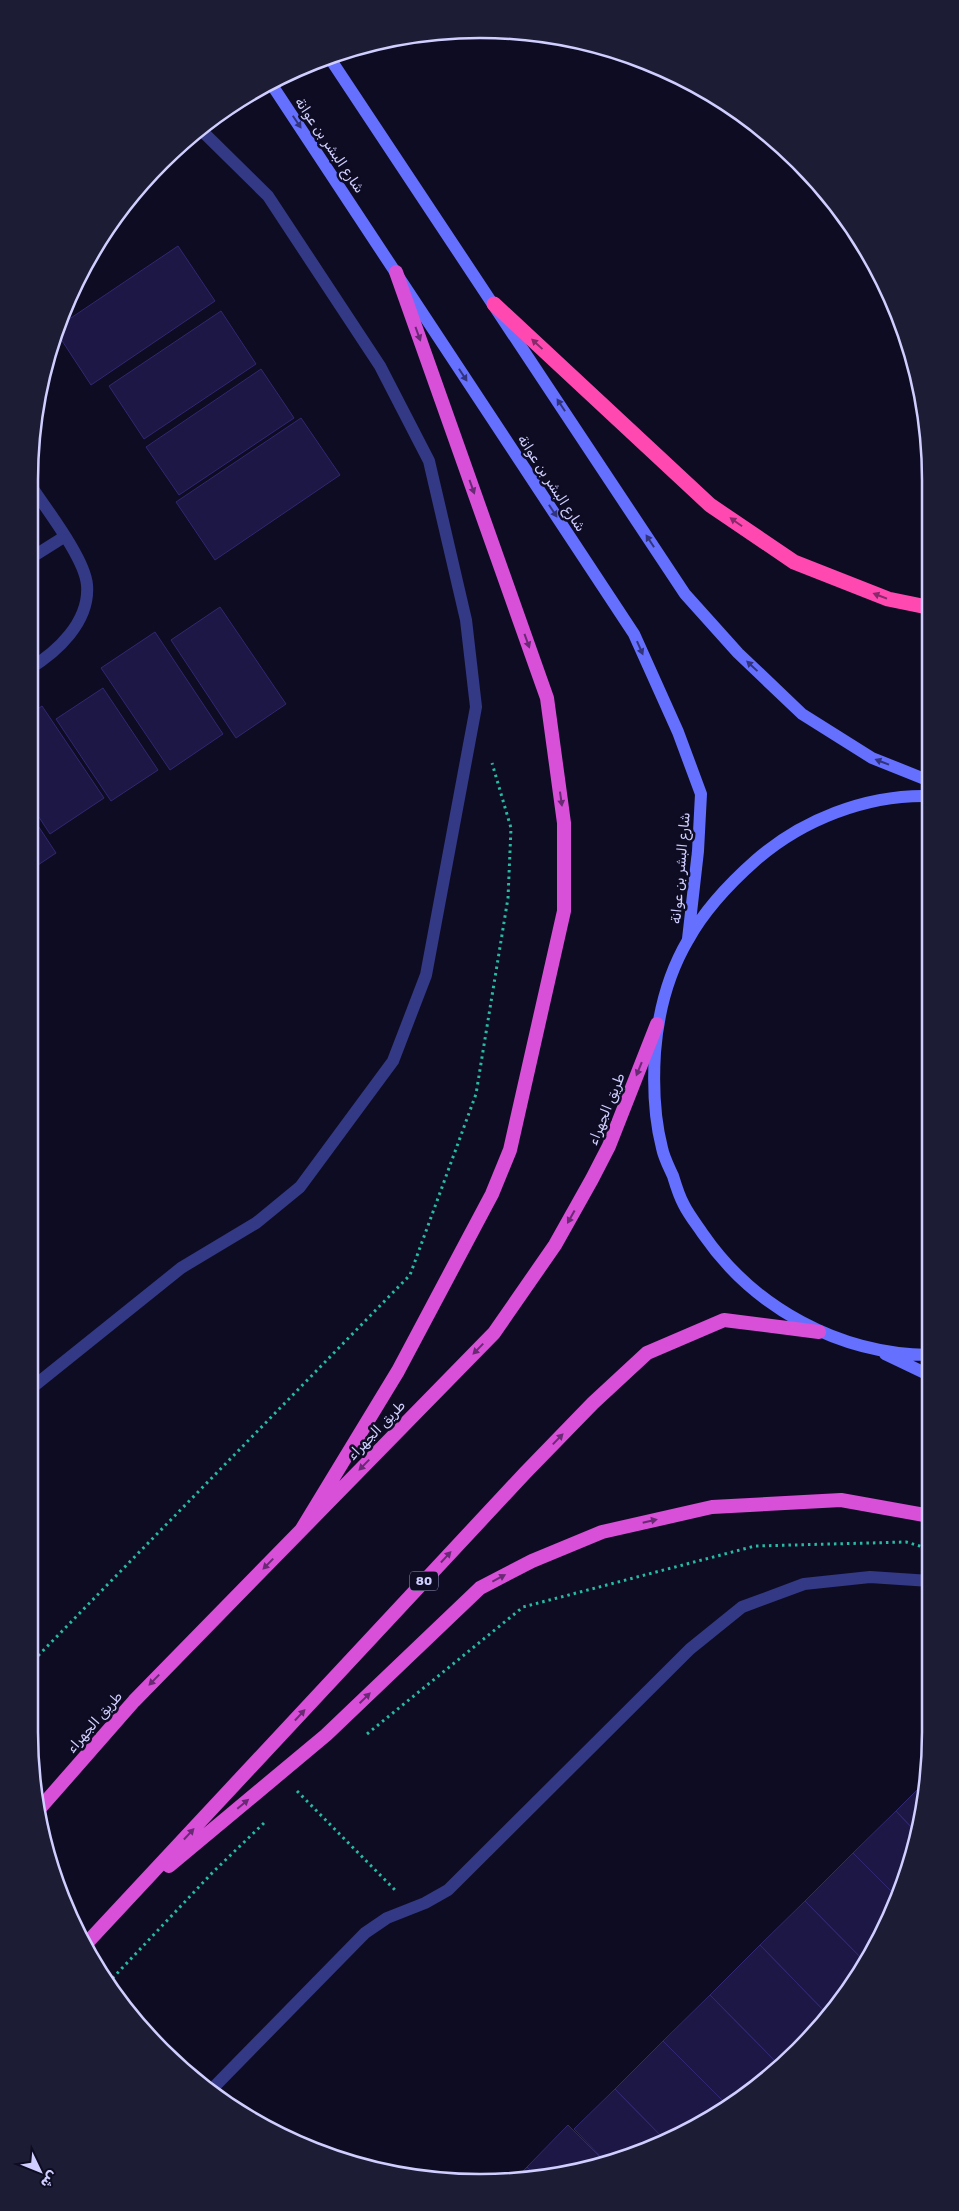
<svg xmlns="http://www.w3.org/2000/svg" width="959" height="2211" font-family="Rubik,Vazirmatn,sans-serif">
<rect width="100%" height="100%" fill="#0e0c23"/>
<!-- building -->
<path fill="#1c1745" stroke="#302872" d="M178,246L215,301L91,385L55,330L56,328Z
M221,311L256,364L144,439L109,386Z
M261,369L294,418L179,495L146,447Z
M301,418L340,475L215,560L176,502Z
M220,607L286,704L236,738L171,640Z
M155,632L223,734L170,770L101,668Z
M103,688L158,770L111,801L56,719Z
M42,706L104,798L50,834L29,802V715Z
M29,812L56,853L29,871Z
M921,1786L914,1830L896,1811Z
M896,1811L914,1830L906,1877L897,1897L853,1853Z
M853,1853L897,1897L866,1963L805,1901Z
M805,1901L866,1963L828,2015L760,1945Z
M760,1945L828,2015L819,2028L777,2063L710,1995Z
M710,1995L777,2063L726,2104L663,2041Z
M663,2041L726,2104L705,2122L663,2138L615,2089Z
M615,2089L663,2138L604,2160L574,2129Z
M568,2125L603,2160L567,2174L537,2177L527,2167Z
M527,2167L537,2177L515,2179Z"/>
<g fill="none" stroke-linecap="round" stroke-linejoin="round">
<!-- path -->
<path stroke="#27baa4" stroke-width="3" stroke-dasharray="2.5 4" stroke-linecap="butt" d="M29,1665L410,1275L476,1094L508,898L511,828L492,763
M367,1734L523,1607L755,1546L906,1542L930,1549
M297,1791L395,1890
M108,1983L213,1872L264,1823"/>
<!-- service -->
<path stroke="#343985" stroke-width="12" d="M213,2088L365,1933L387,1918L425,1903L448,1890L690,1649L742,1607L804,1584L870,1577L930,1581"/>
<!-- minor -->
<path stroke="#343985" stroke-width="12" d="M29,559L64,537
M29,669C57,652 90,622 87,585C85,558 44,506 29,483
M29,1390L181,1268L256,1223L300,1187L393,1061L426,975L476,707L466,620L429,461L380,366L268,196L199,128"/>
<!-- secondary -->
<path stroke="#6570ff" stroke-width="12" d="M329,57L685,594L738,653L802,714L872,758L927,780
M270,82L634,634L678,732L701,794L698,851L688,939
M927,796C865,795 802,820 756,860C730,883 705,909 688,940C668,974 658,1014 655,1052C653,1084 654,1117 662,1148C664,1158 669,1167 673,1176C676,1186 679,1196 684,1205C689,1215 697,1225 703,1234C754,1308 839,1354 929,1355
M885,1354L929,1375"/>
<!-- trunk -->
<path stroke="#d84fd8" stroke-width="14" d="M302,1529L398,1371L492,1194L510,1150L564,911V823L547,698L396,272
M41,1807L134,1701L494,1333L555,1245L592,1179L609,1146L657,1024
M169,1866L326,1735L480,1588L532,1561L602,1532L712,1507L841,1500L930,1516
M84,1946L525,1473L593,1403L647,1353L724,1320L819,1332"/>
<!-- motorway -->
<path stroke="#ff49b1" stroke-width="15" d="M494,304L710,505L794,562L888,599L927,607"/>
</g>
<!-- one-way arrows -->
<defs><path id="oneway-solid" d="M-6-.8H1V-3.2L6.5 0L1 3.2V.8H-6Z" transform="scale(1.25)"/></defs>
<g fill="#31347b">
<use href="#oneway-solid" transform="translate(297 122) rotate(56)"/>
<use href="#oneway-solid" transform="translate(463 375) rotate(57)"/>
<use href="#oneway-solid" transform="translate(561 405) rotate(-123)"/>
<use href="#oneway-solid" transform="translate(553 511) rotate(57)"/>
<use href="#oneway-solid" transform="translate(650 541) rotate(-123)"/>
<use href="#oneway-solid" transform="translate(640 648) rotate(66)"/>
<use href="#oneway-solid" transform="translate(752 666) rotate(-137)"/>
<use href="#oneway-solid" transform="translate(882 762) rotate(-159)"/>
</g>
<g fill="#692a74">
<use href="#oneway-solid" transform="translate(418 334) rotate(70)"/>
<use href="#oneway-solid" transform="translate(472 487) rotate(70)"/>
<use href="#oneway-solid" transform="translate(527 641) rotate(70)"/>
<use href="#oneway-solid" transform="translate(561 799) rotate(82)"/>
<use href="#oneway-solid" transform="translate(639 1069) rotate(112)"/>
<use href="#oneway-solid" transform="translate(571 1217) rotate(119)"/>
<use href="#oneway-solid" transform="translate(478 1349) rotate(134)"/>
<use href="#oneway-solid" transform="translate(558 1439) rotate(-46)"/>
<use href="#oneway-solid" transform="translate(364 1465) rotate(134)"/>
<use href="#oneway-solid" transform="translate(650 1521) rotate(-13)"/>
<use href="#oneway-solid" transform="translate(446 1557) rotate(-47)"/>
<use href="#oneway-solid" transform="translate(268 1564) rotate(134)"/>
<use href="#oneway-solid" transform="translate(499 1578) rotate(-28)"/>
<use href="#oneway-solid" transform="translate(154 1680) rotate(134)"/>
<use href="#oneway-solid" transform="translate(365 1698) rotate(-44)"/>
<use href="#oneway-solid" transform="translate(300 1715) rotate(-47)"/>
<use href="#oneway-solid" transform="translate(243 1804) rotate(-40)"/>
<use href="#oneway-solid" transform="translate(189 1834) rotate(-47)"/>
</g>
<g fill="#862a6a">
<use href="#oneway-solid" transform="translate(537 344) rotate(-137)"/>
<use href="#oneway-solid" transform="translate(736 522) rotate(-145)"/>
<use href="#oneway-solid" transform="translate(880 596) rotate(-159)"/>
</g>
<g text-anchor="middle" stroke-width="5" stroke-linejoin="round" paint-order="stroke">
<!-- shield labels -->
<rect fill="#0e0c23" stroke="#9594bd" stroke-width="1" x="410" y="1571.5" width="28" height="19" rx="4"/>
<g font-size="12" font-weight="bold" fill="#cfceff">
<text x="424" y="1585">80</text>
</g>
<!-- street labels -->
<g font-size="14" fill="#cfceff" stroke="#0e0c23">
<text transform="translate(330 145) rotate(56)" y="5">شارع البشر بن عوانة</text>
<text transform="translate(552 483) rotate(57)" y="5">شارع البشر بن عوانة</text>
<text transform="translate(680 868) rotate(-85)" y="5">شارع البشر بن عوانة</text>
<text transform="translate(606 1109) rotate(-68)" y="5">طريق الجهراء</text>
<text transform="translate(376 1430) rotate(-46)" y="5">طريق الجهراء</text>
<text transform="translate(94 1722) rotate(-49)" y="5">طريق الجهراء</text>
</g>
</g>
<!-- crop -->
<path d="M0 0H959V2211H0ZM480 38H480A442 442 0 0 1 922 480V1732A442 442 0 0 1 480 2174H480A442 442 0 0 1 38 1732V480A442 442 0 0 1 480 38Z" fill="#1d1c35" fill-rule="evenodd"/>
<path fill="none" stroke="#cfceff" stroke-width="2.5" d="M480 38H480A442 442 0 0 1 922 480V1732A442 442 0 0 1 480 2174H480A442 442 0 0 1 38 1732V480A442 442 0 0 1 480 38Z"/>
<!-- north arrow -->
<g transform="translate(40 2171) rotate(133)" stroke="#0e0c23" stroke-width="4" paint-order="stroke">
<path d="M0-4L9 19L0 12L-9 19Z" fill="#cfceff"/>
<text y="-8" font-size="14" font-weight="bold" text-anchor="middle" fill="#cfceff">ش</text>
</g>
</svg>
